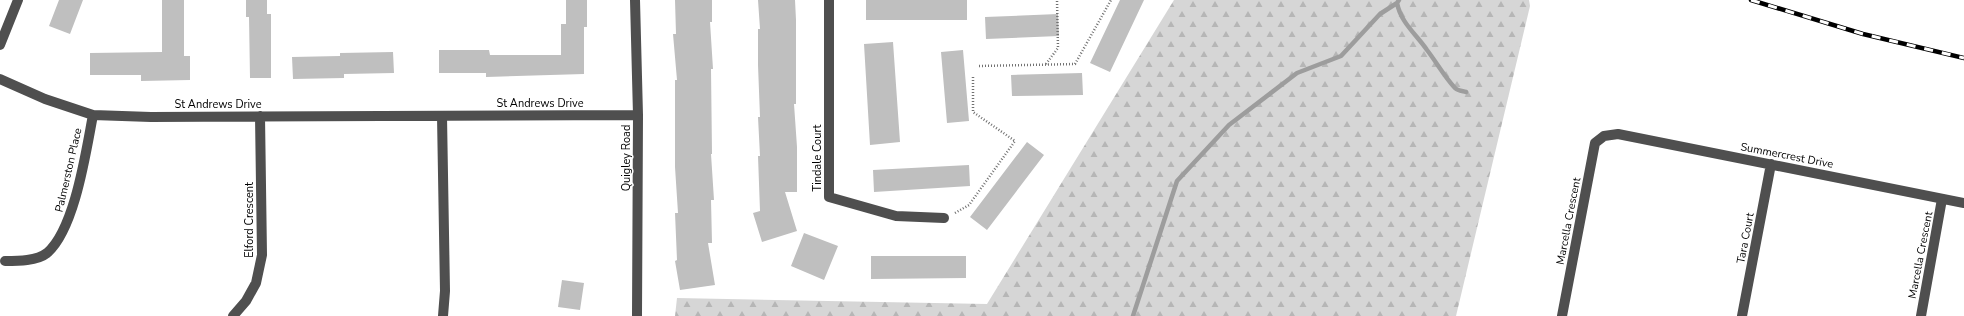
<svg xmlns="http://www.w3.org/2000/svg" width="1964" height="316" font-family="'Nunito Sans',sans-serif">
<defs>
<pattern id="forest-firs" width="22" height="20" patternUnits="userSpaceOnUse"><rect width="22" height="20" fill="#d6d6d6"/><path d="M5 1l3.5 6h-7zM16 11l3.5 6h-7z" fill="#b6b6b6"/></pattern>
</defs>
<rect width="100%" height="100%" fill="#fff"/>
<!-- forest -->
<path fill="url(#forest-firs)" d="M1174,0H1529L1530,6L1456,316H675L677,298L987,304Z"/>
<g fill="none" stroke-linecap="round" stroke-linejoin="round">
<!-- stream -->
<path stroke="#9d9d9d" stroke-width="4.5" d="M1397,3C1401,23 1416,34 1427,50C1437,63 1444,76 1455,88C1458,91 1463,91 1466,92
M1133,316L1177,181L1229,125L1297,73L1341,56L1380,14L1397,3L1399,0"/>
</g>
<!-- building -->
<path fill="#bfbfbf" d="M59,0H83L70,34L49,26Z
M162,0H184V56H190V80L141,81V75H90V53L162,52Z
M246,0H267V14H271V78H250L249,17H246Z
M566,0H587V27H584V74L486,77V73H439V50H489L490,55H561V24H566Z
M675,0H712V22H710L713,69H711L712,154H711L714,200H711L712,243H708L715,285L680,290L675,261L677,260L675,213H678L675,167V80H677L673,34H676Z
M758,0H795L796,20V104H794L797,147V192H785L797,231L762,242L753,213L760,211L758,156H760L758,117H760L758,65V29H760Z
M866,0H967V20H866Z
M1120,0H1144L1110,72L1090,63Z
M1058,14L1059,36L986,39L985,17Z
M893,42L900,142L870,145L864,44Z
M963,50L969,121L947,123L941,52Z
M393,52L394,73L344,74V78L293,79L292,57L340,56V53Z
M1082,73L1083,95L1012,96L1011,75Z
M1027,142L1044,155L987,230L970,217Z
M969,165L970,186L874,192L873,170Z
M804,233L838,246L824,280L791,266Z
M871,256H966V278L871,279Z
M562,280L584,283L580,310L558,307Z"/>
<g fill="none" stroke-linecap="round" stroke-linejoin="round">
<!-- path -->
<path stroke="#717171" stroke-width="2.5" stroke-dasharray="1 2" stroke-linecap="butt" d="M1046,64L1058,48L1057,0
M979,66L1075,64L1111,0
M955,213L969,205L1015,141L973,112V76"/>
<!-- minor -->
<path stroke="#4f4f4f" stroke-width="10" d="M635,0L638,115L637,316
M829,0V197L896,216L944,218
M0,45L18,0
M0,79L45,99L93,115L151,117L638,115
M442,116L445,291L443,316
M5,261C18,261 37,261 47,253C75,229 86,151 93,115
M233,316L246,301L256,283L262,255L260,116
M1562,316L1595,143L1604,136L1618,134L1964,203
M1742,316L1771,164
M1921,316L1942,199"/>
<!-- rail casing -->
<g stroke="#000" stroke-width="4.5">
<path id="rail" d="M1751,0L1863,34L1964,58"/>
</g>
<!-- rail -->
<use href="#rail" stroke="#fff" stroke-width="3" stroke-dasharray="9" stroke-linecap="butt"/>
</g>
<g text-anchor="middle" stroke-width="3" stroke-linejoin="round" paint-order="stroke">
<!-- street labels -->
<g font-size="11" fill="#000" stroke="#fff">
<text x="540" y="107">St Andrews Drive</text>
<text x="218" y="108">St Andrews Drive</text>
<text transform="translate(1787 155) rotate(11)" y="4">Summercrest Drive</text>
<text transform="translate(626 158) rotate(-90)" y="4">Quigley Road</text>
<text transform="translate(817 158) rotate(-90)" y="4">Tindale Court</text>
<text transform="translate(68 170) rotate(-77)" y="4">Palmerston Place</text>
<text transform="translate(249 220) rotate(-90)" y="4">Elford Crescent</text>
<text transform="translate(1568 221) rotate(-79)" y="4">Marcella Crescent</text>
<text transform="translate(1745 238) rotate(-79)" y="4">Tara Court</text>
<text transform="translate(1920 255) rotate(-79)" y="4">Marcella Crescent</text>
</g>
</g>
</svg>
